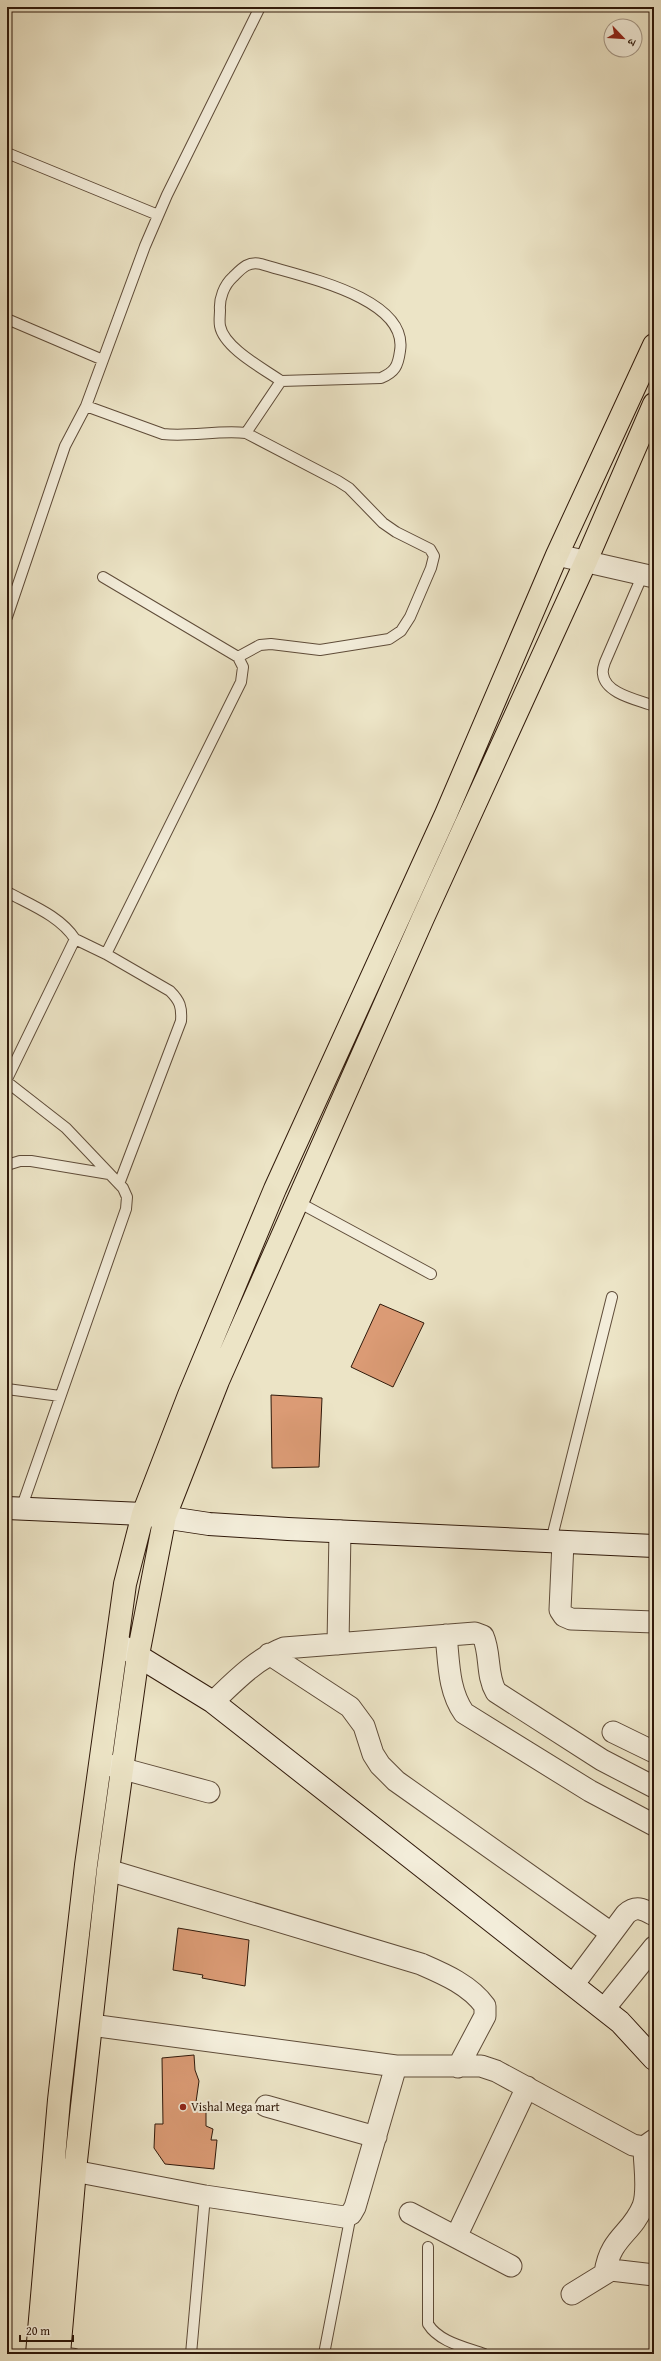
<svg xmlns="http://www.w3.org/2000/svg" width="661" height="2361" font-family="'Gentium Book Plus','Noto Serif Devanagari',serif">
<rect width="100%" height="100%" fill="#ece4c6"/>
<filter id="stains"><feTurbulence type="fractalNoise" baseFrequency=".005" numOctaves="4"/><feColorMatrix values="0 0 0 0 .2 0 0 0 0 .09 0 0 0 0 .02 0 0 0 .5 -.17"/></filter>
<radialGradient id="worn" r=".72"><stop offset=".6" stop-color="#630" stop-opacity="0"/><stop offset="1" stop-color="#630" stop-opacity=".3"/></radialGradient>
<!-- building -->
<path fill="#db9b75" stroke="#30190a" d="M380,1304L424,1323L393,1387L351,1367Z
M271,1395L322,1398L319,1467L272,1468Z
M178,1928L249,1940L245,1986L202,1978L203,1975L173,1970Z
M194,2055L195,2070L199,2081L196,2102L206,2108V2126L213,2129L211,2140H217L214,2169L165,2164L154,2148L155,2124H163L162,2058Z"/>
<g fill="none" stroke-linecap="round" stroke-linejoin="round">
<!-- lane casing -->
<g stroke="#5f4c39" stroke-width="12">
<path id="lane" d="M7,153L158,215
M7,319L103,360
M86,406L163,434C191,437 218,430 246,433L338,481L349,488L383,523L396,532L430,549L434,556L431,568L410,617L401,631L389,639L320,650L271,644L260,645L238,657
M246,433L281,381L381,378C395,372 398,366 400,351C409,297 299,276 261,264C248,261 242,268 233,277C224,285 219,299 220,310C220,315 219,321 220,326C224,348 264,369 281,381
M643,574L605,662C604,665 602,670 603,674C605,694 639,700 654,706
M7,617L65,446L86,406L145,246L167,195L260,7
M7,892C31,905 60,916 75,939
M106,954L170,991C180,1001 182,1007 181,1021L119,1184
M7,1079L75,939L106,954L241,682L243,667L238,657L103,577
M7,1082L66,1128L123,1188L127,1197L126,1209L21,1509
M7,1165L20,1161H31L109,1174
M298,1202L431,1274
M7,1389L60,1396
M551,1541L612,1297
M428,2247V2324C439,2342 465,2347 484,2354
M59,2352L75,2354
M191,2354L205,2196
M324,2354L351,2214"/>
</g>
<!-- street casing -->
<g stroke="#5f4c39" stroke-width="23">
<path id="street" d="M557,555L654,577
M563,1542L560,1610L564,1616L571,1619L654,1622
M446,1635C449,1662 448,1690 464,1713L590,1791L654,1825
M338,1644L340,1531
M269,1654L350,1707L364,1726L373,1754L380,1765L396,1781L611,1933
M213,1702C235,1681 256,1659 284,1648L475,1633L483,1636C491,1654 486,1675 496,1692L602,1760L654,1787
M613,1732L654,1752
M105,1764L209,1792
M108,1870L421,1964C444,1974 470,1985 485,2006V2016L458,2067
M573,1985L626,1914C636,1905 643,1909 654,1915
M604,2009L654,1947
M91,2025L396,2066
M266,2106L376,2137
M58,2168L205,2196L344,2217L351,2214L355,2207L396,2066H481L496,2071L633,2145L644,2147L654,2140
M410,2213L511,2266
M456,2237L527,2087
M605,2273C610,2237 632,2234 643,2206C649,2190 644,2165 644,2147
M572,2294L611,2270L654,2275"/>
</g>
<!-- secondary casing -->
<g stroke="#30190a" stroke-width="24">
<path id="secondary" d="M7,1508L143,1514L209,1524L288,1529L654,1546
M117,1643L213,1702L620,2022L654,2059"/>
</g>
<!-- primary casing -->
<g stroke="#30190a" stroke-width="24">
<path id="primary" d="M37,2354L59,2100L86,1865L125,1584L143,1514L189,1395L275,1189L446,814L557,555L654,345
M59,2354L75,2170L108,1870L138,1655L165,1516L218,1381L423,918L586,561L654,404"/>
</g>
<!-- lane -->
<use href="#lane" stroke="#f3edda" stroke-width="10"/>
<!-- street -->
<use href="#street" stroke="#f3edda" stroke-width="21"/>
<!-- secondary -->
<use href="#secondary" stroke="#f3edda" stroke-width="22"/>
<!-- primary -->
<use href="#primary" stroke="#ece4c6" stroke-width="22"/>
</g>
<!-- markers -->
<circle fill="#8f2418" stroke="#f3edda" stroke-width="1.5" cx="183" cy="2107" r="4"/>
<g text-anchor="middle" stroke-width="4" stroke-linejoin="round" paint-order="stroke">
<!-- poi labels -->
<g font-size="12" fill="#30190a" stroke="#f3edda" text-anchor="start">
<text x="191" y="2111">Vishal Mega mart</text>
</g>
</g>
<!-- margin -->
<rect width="661" height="2361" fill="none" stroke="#ece4c6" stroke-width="24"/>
<rect x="8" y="8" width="645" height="2345" fill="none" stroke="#30190a" stroke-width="2"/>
<rect x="12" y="12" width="637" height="2337" fill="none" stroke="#30190a"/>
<!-- north arrow -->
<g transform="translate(623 38) rotate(115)"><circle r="19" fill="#f3edda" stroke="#a59887"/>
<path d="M0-3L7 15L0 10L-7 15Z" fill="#8f2418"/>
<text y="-6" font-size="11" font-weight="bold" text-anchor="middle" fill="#30190a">उ</text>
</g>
<!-- scale -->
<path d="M20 2335v6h53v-6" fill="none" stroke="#30190a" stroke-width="2"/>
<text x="26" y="2335" font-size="12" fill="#30190a" stroke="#f3edda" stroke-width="3" paint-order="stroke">20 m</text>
<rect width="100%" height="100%" filter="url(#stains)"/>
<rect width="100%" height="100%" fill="url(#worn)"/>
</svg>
